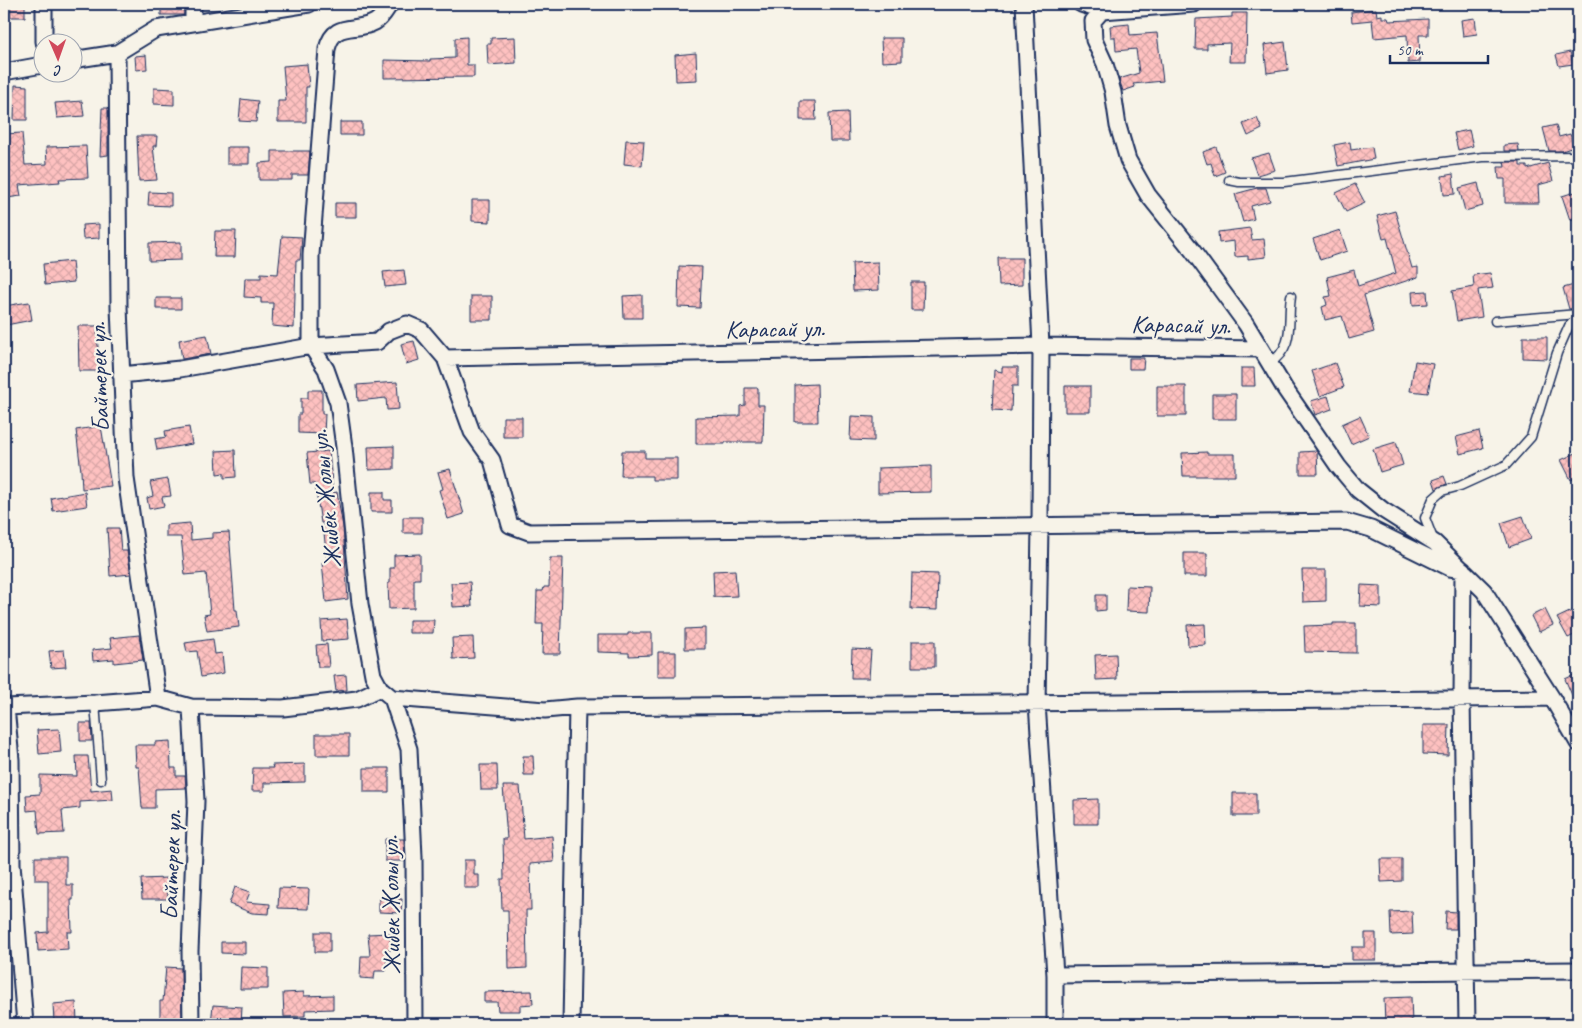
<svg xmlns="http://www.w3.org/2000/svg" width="1582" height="1028" font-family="Caveat,sans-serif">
<defs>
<pattern id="building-cross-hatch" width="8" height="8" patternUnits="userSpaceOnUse" patternTransform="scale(1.25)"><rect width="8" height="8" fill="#fec1c0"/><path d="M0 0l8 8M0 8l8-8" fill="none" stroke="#d9a6a7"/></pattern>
</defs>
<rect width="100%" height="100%" fill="#f7f3e8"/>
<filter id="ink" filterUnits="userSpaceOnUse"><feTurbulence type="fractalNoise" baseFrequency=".02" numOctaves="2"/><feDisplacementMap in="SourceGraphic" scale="10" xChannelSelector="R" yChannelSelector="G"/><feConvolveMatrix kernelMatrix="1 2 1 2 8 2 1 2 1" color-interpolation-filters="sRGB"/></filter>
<g filter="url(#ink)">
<!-- building -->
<path fill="url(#building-cross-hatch)" stroke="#1b2f5e" d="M10,4H25V17H10Z
M161,4H184V15H161Z
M1376,9L1377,16L1382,15V18H1388L1389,21L1428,19V35H1419L1420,62L1408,63L1407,35L1374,38L1372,20L1352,22L1351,12Z
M1232,13H1247L1246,62H1229L1230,43L1207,44V49H1195L1196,19L1232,17Z
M1475,18L1477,34L1463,36L1461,20Z
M1129,24L1130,35L1157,33L1163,81L1133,84L1135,87L1123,91L1119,79L1139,73L1136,49L1116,51L1115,37H1111L1110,26Z
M467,37V65H474V77L384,78V60L430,61V59L455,58V38Z
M515,37L516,63L488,65L487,44H491V38Z
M881,38H902V61L882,62Z
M1285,42L1288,70L1267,73L1264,45Z
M1570,52L1573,64L1559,66L1556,55Z
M696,53L697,80L676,81L675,55Z
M146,55L147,69L136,70L135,56Z
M307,64L309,87H306V122H278V101H286L283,66Z
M15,85L27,86V120H14Z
M154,88L174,89V105L154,104Z
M241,99L258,101L256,122L239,121Z
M82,101L84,116L57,118L55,103Z
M800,101H815L816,120H800Z
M102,108H108V155L100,156Z
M848,112L849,141H830L829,113Z
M1257,118L1262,129L1248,136L1243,124Z
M340,122H362V135H340Z
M1556,125L1559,137L1570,134L1574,147L1562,151H1549L1543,128Z
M1469,130L1473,146L1458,150L1454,133Z
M22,133L25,165L47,164L46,147L86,146L88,178L59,179L60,182L19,185L21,196L7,198L4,171V134Z
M137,136H157L156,146H153L157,180L139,181Z
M626,140L644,141L642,166L624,164Z
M1350,142L1351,150L1372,147L1374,159L1338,166L1334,145Z
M1518,144L1519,151H1504V145Z
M227,147H249V164H227Z
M1216,147L1225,172L1215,176L1211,163L1207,164L1203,152Z
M272,151H310L308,175H292V180H259V163L272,162Z
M1269,153L1275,170L1257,175L1251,158Z
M1504,162H1520V166H1527V169L1548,163L1553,181L1538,185L1539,203H1505V179H1499L1498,167H1505Z
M1453,174L1455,194L1444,195L1442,176Z
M1478,183L1483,206L1465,211L1459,188Z
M1355,184L1365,203L1346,212L1336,193Z
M1257,188H1266L1270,201L1251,206L1254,219L1243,222L1235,194Z
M1578,191V217L1570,220L1562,196Z
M149,192L171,193V206L148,205Z
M472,200H490V222L472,221Z
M335,203H356V217H335Z
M1395,211L1412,268L1418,267V277L1364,295L1374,332L1349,339L1342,316L1325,320L1322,307L1327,305L1325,297L1331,296L1327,277L1354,270L1358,286L1396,273L1387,238L1383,239L1377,216Z
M99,224V238L83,239L82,225Z
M1250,228L1252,240L1264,239L1266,257L1248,259V256L1235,257L1234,241L1219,243L1218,232Z
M1340,230L1347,251L1320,260L1313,239Z
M215,231H236L235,257H214Z
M282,236L302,237L300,260H296L294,328L272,326L273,303H261V298L244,297L245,278H261V273L278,274Z
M181,242V260L149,261V243Z
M998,258H1022V285L999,286Z
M72,261L74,282L45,285L43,264Z
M878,262L879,290L853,291L852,263Z
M679,266L702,267L700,308L678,307Z
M404,270L406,285L385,287L383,272Z
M1490,273L1493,288L1478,290L1482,317L1457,321L1452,291L1474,287L1473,275Z
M911,282H924L923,310H911Z
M1578,284V308L1569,309L1563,288Z
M1427,291L1428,304L1413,305L1412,292Z
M642,295V318H624L623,296Z
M471,296H492V320H471Z
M156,298H181V309H156Z
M29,302L32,320L6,325L4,306Z
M78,326H97L99,371H79Z
M207,335L211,354L182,359L179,340Z
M1523,337H1547V359L1523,358Z
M414,341L419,360L406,364L401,344Z
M1129,358H1144L1143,369H1129Z
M1415,361L1433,364L1428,393L1410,391Z
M1335,363L1344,387L1320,396L1312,371Z
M1002,367H1018V386H1012L1011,411L992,410L994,370L1002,372Z
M1241,368H1254L1255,386H1241Z
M397,382L399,409L387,410L386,398L358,401L357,385Z
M817,384L818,422H795V385Z
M1065,386H1090V412H1065Z
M1157,386H1186V416H1157Z
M745,388H758V405H764L763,442H725V444H696V417L740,416V406L745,405Z
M308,390H322V414H325L324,434L298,433V414H301V398H308Z
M1212,394H1236V419H1212Z
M1328,396L1332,409L1315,415L1311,401Z
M851,416L874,417V441L850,440Z
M1360,416L1369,436L1351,444L1342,424Z
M503,417H522V437H503Z
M101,426L111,486L82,489L81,471L76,430Z
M189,427L192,444L157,450L155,439L166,437L165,431Z
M1479,431L1483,448L1460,454L1456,437Z
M1396,442L1403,465L1380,472L1373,449Z
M394,446V469L369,470L368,447Z
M235,450L236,477L224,478V473L217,474L216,451Z
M329,451L333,493L337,492L343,527L348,599L326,602L322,563L327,562L323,523H321L315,484H310L307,453Z
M622,451H645V458H677V480H652V476H621Z
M1317,451L1318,474H1300V452Z
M1207,452V454H1235V476H1183L1182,453Z
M1578,452V477L1571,480L1561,460Z
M931,466V492L878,493V468Z
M450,469L464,514L448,519L439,490L443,489L438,472Z
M1444,476L1447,484L1436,489L1433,480Z
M168,479L171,496L162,497L164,506L149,509L147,498L153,496L150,482Z
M85,492L87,506L53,511L51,498Z
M371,492H384V500H392V512H371Z
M1523,516L1531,539L1509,547L1501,523Z
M403,517H422V533H403Z
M190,523L191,540L212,538V533L229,532L235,610H237L239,627L207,631L204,615L210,614L206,573L185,575L181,537H166V525Z
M107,528H119L121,551H127L131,574L110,576Z
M1184,553H1207V576H1184Z
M420,554V579H414V608L389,609L388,583H390V568H394V555Z
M550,558H563L560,654H542L543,624H536L537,591H543L544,587H549Z
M735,570L737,596L714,597L713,571Z
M1302,570H1326V601L1303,602Z
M912,573L938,574L937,610L911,609Z
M470,582L472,606L453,607L451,583Z
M1361,585L1381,586V607L1360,606Z
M1127,586L1150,587L1149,612L1126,611Z
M1096,595H1106V610L1096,611Z
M1578,608V633L1568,638L1557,618Z
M1545,609L1553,625L1539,632L1531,616Z
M347,619L349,639L322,641L321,621Z
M409,620H434L433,633H409Z
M1333,623H1356V653L1305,652L1304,626L1333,625Z
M1205,624L1206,645L1188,646L1187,625Z
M705,628V649H685V629Z
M628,633H652V655L629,656V653L598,652V635H628Z
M139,635L143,660L114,663V659L93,661L92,650L112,648L110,638Z
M473,637L474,658L453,659L452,638Z
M213,639L215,654L222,653L224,673L201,677L197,651L187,652L185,643Z
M912,641H935V667H912Z
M327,644L329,667H318L316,645Z
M852,649L871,650L869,678H851Z
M64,650L66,667L51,668L49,651Z
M658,652H676V676H658Z
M1116,654L1117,679L1096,680L1095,655Z
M1578,673V709L1565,679Z
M346,675L347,690L336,691L334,676Z
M80,723H91L92,741H80Z
M1423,725H1449L1448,755L1423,754Z
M59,729L61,752L39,754L37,730Z
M316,734H349V755H316Z
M170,741L171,768H176V776H185L186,788L155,789V808H142L139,767H136L135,745H155V742Z
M76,756H88L91,791L112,789L113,800L80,802V808L62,810L64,833L39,834L37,810L27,811L26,795L40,794V775L77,776Z
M523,756H533L534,775H524Z
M305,764V782L264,783V791H252L253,768H273L272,765Z
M480,765H497L498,790H481Z
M364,768H389V792H364Z
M503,786H520L524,839L552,836L554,862L530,864L531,910H526L527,968L509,969L508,910H502L501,879H504L503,839H507Z
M1233,793H1256V816H1233Z
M1098,799V824H1074V800Z
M385,839H404L405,861H385Z
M35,857H66V885H73V900H71L72,932H67L68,949L38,951L37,933L48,932V880H35Z
M1380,859H1402V881L1381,882Z
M464,860H474V875H479V888H464Z
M167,878L168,899H142L141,879Z
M235,887L250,892L246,902L270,904L269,914L252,913L229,904Z
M279,888L309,889L308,909L278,908Z
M379,899H402L401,913L379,912Z
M1412,911L1413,934L1391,935L1390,912Z
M1446,911L1456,912V929H1445Z
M315,932H330V952H315Z
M390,933L391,950H387L386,971H375L374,979L360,978L361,956H370L368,934Z
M1365,933H1376V960H1352V947H1365Z
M221,942H245V954L221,953Z
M166,967L181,968L182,1024H160V1001H163Z
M241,967L268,968V989H240Z
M532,991L533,1004L520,1005V1011H498L497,1002H484V992Z
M304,992V996L333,995V1009L305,1010V1016L284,1017L283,993Z
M1411,997L1412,1024H1385L1384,998Z
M76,1002L77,1021L54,1022L53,1004Z
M213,1005L242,1007L241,1024L211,1023Z"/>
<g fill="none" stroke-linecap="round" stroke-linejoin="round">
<!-- lane casing -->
<g stroke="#1b2f5e" stroke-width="11">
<path id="lane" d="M1229,180L1239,182H1284L1483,157L1578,156
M1495,321L1578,314
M1269,364C1296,346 1287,323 1291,296
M1433,539L1425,518L1433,499L1442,491L1460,486L1506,465L1531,437L1557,353L1569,326L1578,317
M95,703L101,780"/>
</g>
<!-- street casing -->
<g stroke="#1b2f5e" stroke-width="19">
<path id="street" d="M390,4C386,10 382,18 375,22C355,33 334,20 327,49L311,255V346L326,369L338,403L344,447L360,604L373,675L380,688L392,698L409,749L414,857L415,1024
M1024,4L1041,346L1040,526L1037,703L1055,975V1024
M1081,4L1102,11
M1194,4L1102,11L1093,21L1094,40L1105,64L1113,92L1118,126L1128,160L1148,195L1192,250L1246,324L1285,389L1338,466L1358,490L1383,510L1435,543L1484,591L1552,698L1578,743
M193,22V4
M44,42V4
M117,53L119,307L126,478L158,698
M72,60L117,53L156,29L309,4
M4,72L42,65
M445,358L472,432L492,460L510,525L529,532L1347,522L1371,529L1450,568L1463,570L1462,698L1467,1024
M121,375L180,369L311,346L377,342L389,331L407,324L421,330L445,358L1041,346L1261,349
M392,698L545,710L577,707L1552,698
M4,704L6,707L11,760L12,864L25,1024
M6,707L95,703L158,698L191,707L283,708L357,699L380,688
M191,707L196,801L190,951L191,1024
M1055,975L1578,970
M571,1024L577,707"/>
</g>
<!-- lane -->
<use href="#lane" stroke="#f7f3e8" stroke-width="8"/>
<!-- street -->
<use href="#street" stroke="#f7f3e8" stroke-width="15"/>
</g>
</g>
<g text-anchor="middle" stroke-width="4.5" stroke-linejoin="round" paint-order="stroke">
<!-- street labels -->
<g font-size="25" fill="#1b2f5e" stroke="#f7f3e8">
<text transform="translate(1181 324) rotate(1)" y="9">Карасай ул.</text>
<text transform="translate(775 328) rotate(-1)" y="9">Карасай ул.</text>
<text transform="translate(98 377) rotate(-92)" y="9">Байтерек ул.</text>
<text transform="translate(325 499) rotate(-96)" y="9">Жибек Жолы ул.</text>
<text transform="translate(170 865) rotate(-88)" y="9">Байтерек ул.</text>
<text transform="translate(390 905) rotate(-91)" y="9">Жибек Жолы ул.</text>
</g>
</g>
<!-- margin -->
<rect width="1582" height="1028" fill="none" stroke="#f7f3e8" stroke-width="20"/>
<rect x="10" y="10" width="1562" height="1008" fill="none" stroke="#1b2f5e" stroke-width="2" filter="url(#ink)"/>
<!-- north arrow -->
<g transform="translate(58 58) rotate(178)"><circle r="24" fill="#f7f3e8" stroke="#9fa5b1"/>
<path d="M0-4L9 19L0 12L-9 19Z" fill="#d1495b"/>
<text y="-8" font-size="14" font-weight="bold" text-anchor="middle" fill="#1b2f5e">С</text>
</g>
<!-- scale -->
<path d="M1390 55v8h98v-8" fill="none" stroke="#1b2f5e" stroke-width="2.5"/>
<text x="1397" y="55" font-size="15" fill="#1b2f5e" stroke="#f7f3e8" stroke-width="4" paint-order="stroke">50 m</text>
</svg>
